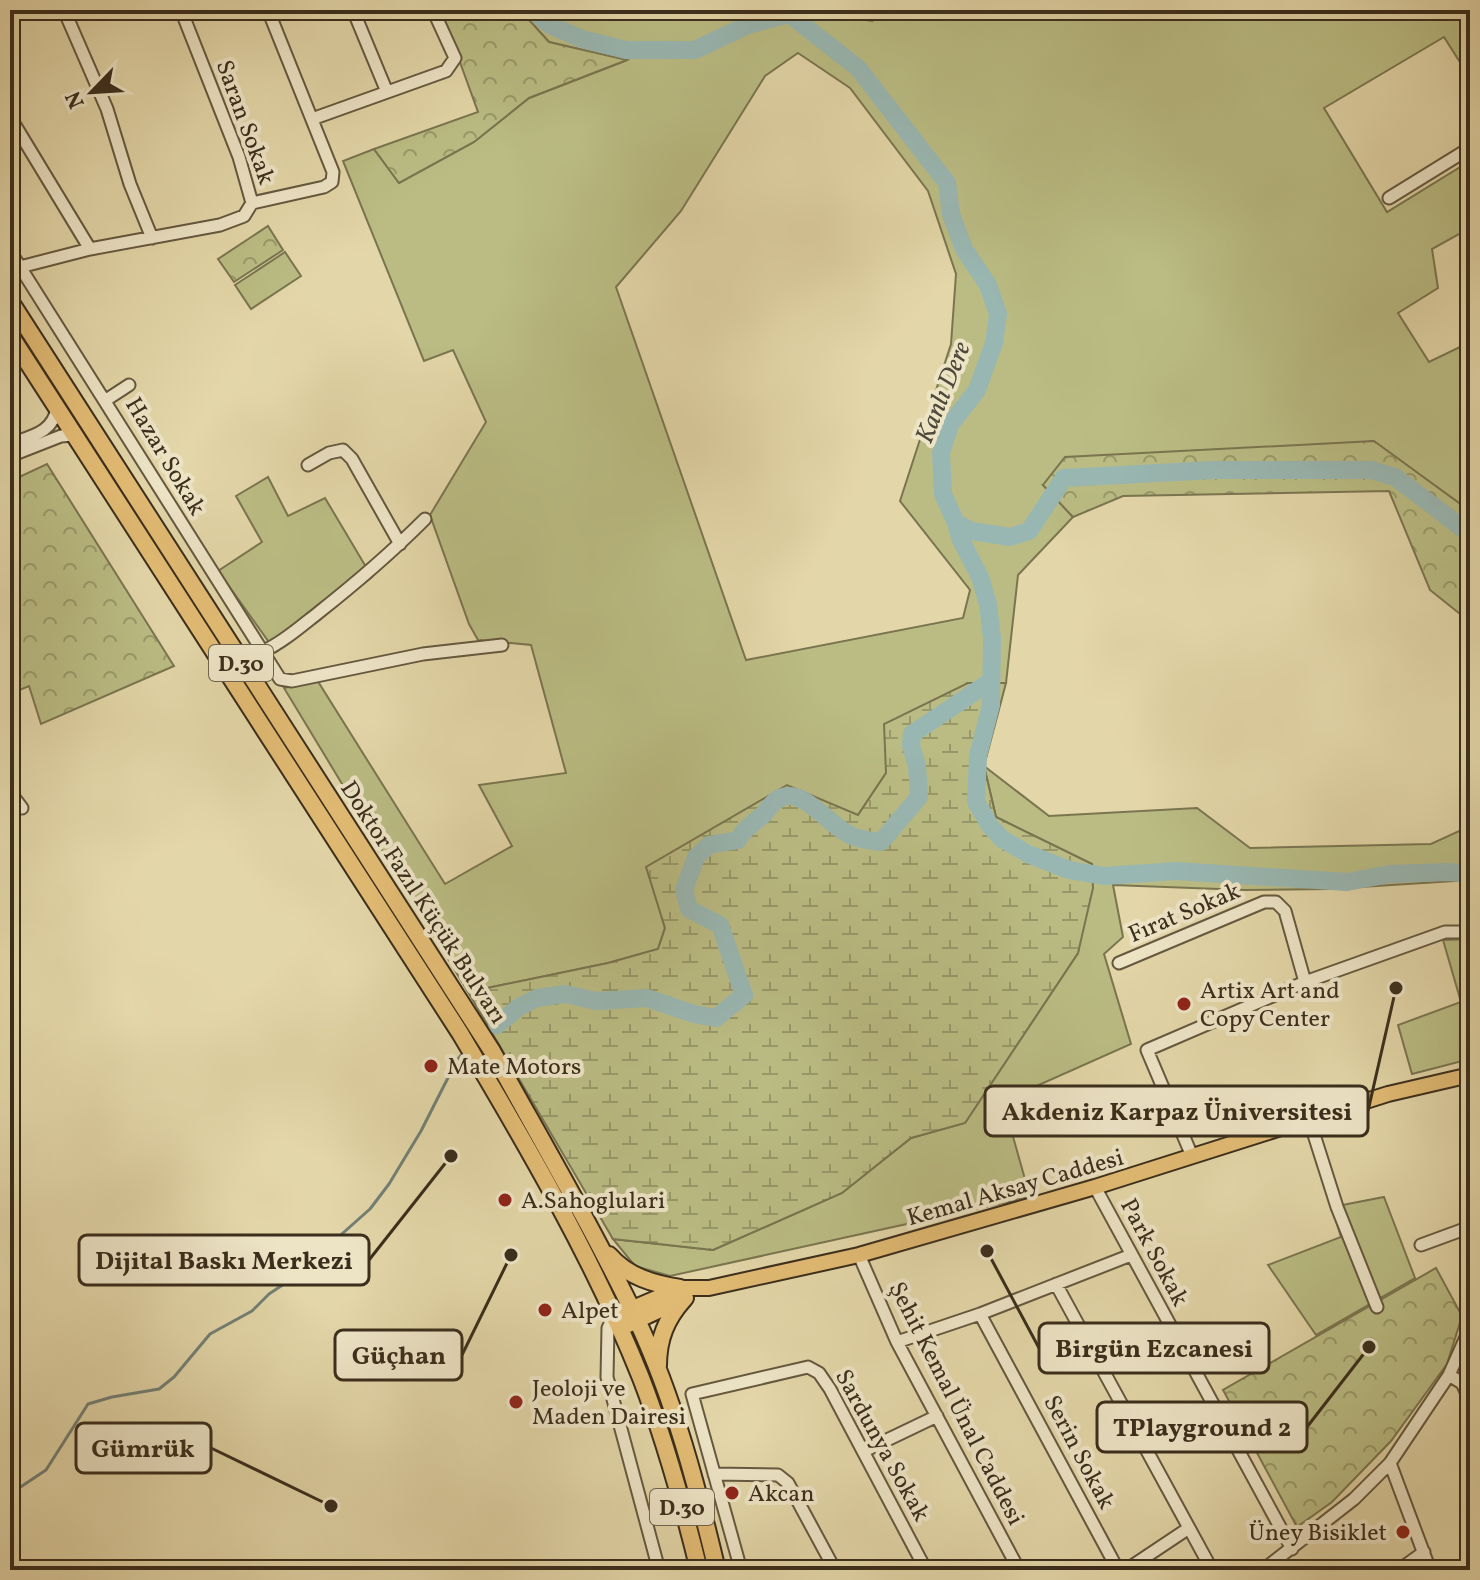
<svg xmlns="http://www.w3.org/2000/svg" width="1480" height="1580" font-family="Vollkorn,serif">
<defs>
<pattern id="forest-crowns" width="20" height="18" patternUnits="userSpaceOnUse" patternTransform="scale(2)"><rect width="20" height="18" fill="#babc83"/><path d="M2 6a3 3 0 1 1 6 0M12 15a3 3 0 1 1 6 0" fill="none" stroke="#98996a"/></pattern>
<pattern id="wetland-marsh" width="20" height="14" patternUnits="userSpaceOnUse" patternTransform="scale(2)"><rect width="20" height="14" fill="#babc83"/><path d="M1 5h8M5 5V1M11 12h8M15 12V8" fill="none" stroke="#98996a"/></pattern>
</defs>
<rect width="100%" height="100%" fill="#e3d6a8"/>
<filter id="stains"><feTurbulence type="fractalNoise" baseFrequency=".0025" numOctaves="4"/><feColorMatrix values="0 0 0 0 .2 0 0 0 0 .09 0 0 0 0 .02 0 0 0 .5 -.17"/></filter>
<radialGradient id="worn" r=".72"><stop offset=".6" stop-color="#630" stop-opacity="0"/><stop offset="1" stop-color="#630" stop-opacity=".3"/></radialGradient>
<!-- grass -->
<path fill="#babc83" stroke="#7a7550" stroke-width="2" fill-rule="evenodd" d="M520,10H834L836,15L872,21L898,10H1470V78L1444,37L1324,108L1387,212L1470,161V228L1432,249L1438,288L1398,313L1429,362L1464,345L1470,346V511L1373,441L1043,485L1073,517L1018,575L1006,683H967L886,773L858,815L647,867L665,928L658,949L608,963L468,992L284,688L317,680L445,884L512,846L479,785L566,773L531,645L478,640L469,624L430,515L486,422L453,350L424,361L343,161L374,149L399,183L474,142L529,98L625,61L549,42ZM798,53L850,88L928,191L956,274L951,344L900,501L970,590L963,618L746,660L616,287L681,211L765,76Z
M285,252L301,276L251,309L235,285Z
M268,477L288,516L325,498L372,577L276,652L218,571L262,542L236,496Z
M984,766L1049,816L1197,808L1250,848L1431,844L1470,826V880L1329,889L1245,890L1113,885L1123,937L1104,954L1131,1044L1003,1101L1030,1197L670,1276L635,1266L613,1239L713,1250L842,1193L911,1138L965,1123L1078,953L1092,864L996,817Z
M1470,939V1059L1412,1074L1398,1025L1461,1002L1443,940Z
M1384,1197L1415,1278L1316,1335L1268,1265L1341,1237L1332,1207Z"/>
<!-- forest -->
<path fill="url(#forest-crowns)" stroke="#7a7550" stroke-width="2" d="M441,10H520L549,42L627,60L529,98L474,142L399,183L374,149L478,112Z
M268,226L283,250L234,282L218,259Z
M1374,441L1470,511V622L1430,590L1389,491L1123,496L1073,517L1043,485L1065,457Z
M47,464L174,666L41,724L29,686L10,694V475L13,480Z
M1436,1268L1462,1316L1447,1364L1391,1441L1332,1502L1297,1527L1223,1390Z"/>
<!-- wetland -->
<path fill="url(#wetland-marsh)" stroke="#7a7550" stroke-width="2" d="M968,683H1006L984,766L996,817L1092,864L1093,888L1078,953L965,1123L911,1138L842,1193L713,1250L613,1239L468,992L608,963L658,949L665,928L646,867L787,785L858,815L886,773L884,724Z"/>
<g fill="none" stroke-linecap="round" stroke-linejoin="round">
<!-- stream -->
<path stroke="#738076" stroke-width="3" d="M487,1032L497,1025
M10,1494L46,1470L88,1404L112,1397L159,1389L174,1377L210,1334L252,1311L269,1294L290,1280L370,1209L389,1184L421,1131L457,1060L463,1053"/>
<!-- river -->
<path stroke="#99b7b2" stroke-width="18" d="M532,10L550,25L582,39L626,50H695L748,25L789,14L858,68L947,183L951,214L964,249L988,285L998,314L994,343L977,390L950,425L941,453L943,494L956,523L972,531L1010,537L1029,531L1064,478L1214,470H1371L1395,477L1470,534
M956,523L960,538L980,577L988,604L992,638L991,705L978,756L976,802L990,826L1002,839L1028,854L1069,870L1104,876L1176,871L1347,882L1390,874L1448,872L1470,874
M497,1025L519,1007L537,998L565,994L596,1001L647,998L694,1014L716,1018L744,995L720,925L689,909L684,890L696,857L709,845L738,840C745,827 753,824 764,814C771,806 775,797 788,796C807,794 832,827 850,835C860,840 871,841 881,842L919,797L917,766L911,746L912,734L991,681"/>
<!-- minor casing -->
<g stroke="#65583f" stroke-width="15">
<path id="minor" d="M64,10L107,109L130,184L152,238
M181,10L239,157L252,203
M353,10L387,92
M10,117L90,249
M312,119L446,71L455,58L433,10
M1389,198L1470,148
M252,203L324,187L332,182L333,172L268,10
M10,251L280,679L292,681L423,654L502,645
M20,267L90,249L220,225L244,216L252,203
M106,400L129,385
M10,444C31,436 53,433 57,408
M10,456L61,436L74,435
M308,465L329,453L343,450L352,459L400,544
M262,652C283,642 300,627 318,613C356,583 391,553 425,519
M10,797L13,796L22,808
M1119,963L1264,902H1276L1285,911L1305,982
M1309,1119L1337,1207L1377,1307
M1192,1156L1147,1050L1305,982L1445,932H1470
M1095,1187L1292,1549
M1421,1245L1470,1227
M859,1255L897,1342L1019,1570
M1056,1284L1212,1570
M980,1314L1118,1570
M614,1316L608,1328L607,1377L659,1570
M897,1342L980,1314L1131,1255
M1449,1375L1462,1383L1470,1400
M864,1451L937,1416
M1390,1463L1430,1570
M714,1474L778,1475L788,1483L835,1570
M741,1570L692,1394L808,1367L819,1373L830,1389L926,1570
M1126,1570L1189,1528
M1263,1570L1354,1499L1390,1463L1449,1375L1470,1328
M1399,1570L1424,1552"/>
</g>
<!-- major casing -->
<g stroke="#3b2e1c" stroke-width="18">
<path id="major" d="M621,1313L680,1288H709L859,1255L1095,1187L1388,1094L1470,1075
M620,1329L686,1298"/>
</g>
<!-- highway casing -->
<g stroke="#3b2e1c" stroke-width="20">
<path id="highway" d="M10,301L492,1051C541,1140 593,1228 637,1320C674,1399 697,1486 717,1570
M10,335L460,1033C525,1142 594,1260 641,1378C665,1440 683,1505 699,1570
M609,1255C628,1277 654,1284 680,1288
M658,1366C658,1339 666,1319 684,1299"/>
</g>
<!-- minor -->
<use href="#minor" stroke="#ede4c6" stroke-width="11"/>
<!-- major -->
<use href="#major" stroke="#e2bb74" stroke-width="14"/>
<!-- highway -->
<use href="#highway" stroke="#e2bb74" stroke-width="16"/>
</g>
<!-- markers -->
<g fill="#8f2418" stroke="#ede4c6" stroke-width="3">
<circle cx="1184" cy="1004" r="8"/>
<circle cx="431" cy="1066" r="8"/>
<circle cx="505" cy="1200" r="8"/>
<circle cx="545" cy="1310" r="8"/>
<circle cx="516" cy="1402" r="8"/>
<circle cx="732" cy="1493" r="8"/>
<circle cx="1403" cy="1532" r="8"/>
</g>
<g text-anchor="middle" stroke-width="8" stroke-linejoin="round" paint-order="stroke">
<!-- shield labels -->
<g fill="#ede4c6" stroke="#70654f" stroke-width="2">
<rect x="209" y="645" width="64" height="36" rx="6"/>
<rect x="650" y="1489" width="64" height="36" rx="6"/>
</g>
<g font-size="22" font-weight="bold" fill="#3b2e1c">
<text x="241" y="671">D.30</text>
<text x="682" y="1515">D.30</text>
</g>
<!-- street labels -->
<g font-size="24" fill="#3b2e1c" stroke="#ede4c6">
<text transform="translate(246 122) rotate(70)" y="8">Saran Sokak</text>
<text transform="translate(166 456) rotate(59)" y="8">Hazar Sokak</text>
<text transform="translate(424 902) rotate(57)" y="8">Doktor Fazıl Küçük Bulvarı</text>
<text transform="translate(1184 912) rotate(-23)" y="8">Fırat Sokak</text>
<text transform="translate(1015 1187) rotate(-16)" y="8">Kemal Aksay Caddesi</text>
<text transform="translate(1155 1252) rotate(62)" y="8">Park Sokak</text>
<text transform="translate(957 1403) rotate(63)" y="8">Şehit Kemal Ünal Caddesi</text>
<text transform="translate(883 1445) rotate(61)" y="8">Sardunya Sokak</text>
<text transform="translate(1080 1452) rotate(62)" y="8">Serin Sokak</text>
</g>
<!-- poi labels -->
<g font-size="24" fill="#3b2e1c" stroke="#ede4c6" text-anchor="start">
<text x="1200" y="998">Artix Art and<tspan x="1200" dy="28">Copy Center</tspan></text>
<text x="447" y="1074">Mate Motors</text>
<text x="521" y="1208">A.Sahoglulari</text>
<text x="561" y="1318">Alpet</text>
<text x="532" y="1396">Jeoloji ve<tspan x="532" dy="28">Maden Dairesi</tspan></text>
<text x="748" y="1501">Akcan</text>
<text x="1387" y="1540" text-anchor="end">Üney Bisiklet</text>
</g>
<!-- water labels -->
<g font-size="26" font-style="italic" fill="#4e493a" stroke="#ede4c6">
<text transform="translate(942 392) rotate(-68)" y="9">Kanlı Dere</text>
</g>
</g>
<!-- callouts -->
<path fill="none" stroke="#3b2e1c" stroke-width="3" d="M1396 988L1368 1111M451 1156L369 1260M987 1251L1039 1348M511 1255L462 1355M1369 1347L1307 1427M331 1506L211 1448"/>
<g fill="#3b2e1c" stroke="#ede4c6" stroke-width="3">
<circle cx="1396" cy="988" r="8"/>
<circle cx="451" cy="1156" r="8"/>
<circle cx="987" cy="1251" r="8"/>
<circle cx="511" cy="1255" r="8"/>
<circle cx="1369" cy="1347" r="8"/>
<circle cx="331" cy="1506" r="8"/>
</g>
<g fill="#ede4c6" stroke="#3b2e1c" stroke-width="3">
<rect x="985" y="1086" width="383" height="50" rx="8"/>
<rect x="79" y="1235" width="290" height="50" rx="8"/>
<rect x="1039" y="1323" width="230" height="50" rx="8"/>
<rect x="335" y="1330" width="127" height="50" rx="8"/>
<rect x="1097" y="1402" width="210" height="50" rx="8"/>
<rect x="76" y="1423" width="135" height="50" rx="8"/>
</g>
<g font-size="26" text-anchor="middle" font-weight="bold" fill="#3b2e1c">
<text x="1177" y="1120">Akdeniz Karpaz Üniversitesi</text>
<text x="224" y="1269">Dijital Baskı Merkezi</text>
<text x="1154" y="1357">Birgün Ezcanesi</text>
<text x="399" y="1364">Güçhan</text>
<text x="1202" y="1436">TPlayground 2</text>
<text x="143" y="1457">Gümrük</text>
</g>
<!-- margin -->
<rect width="1480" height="1580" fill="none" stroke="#e3d6a8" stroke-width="40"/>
<rect x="12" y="12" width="1456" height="1556" fill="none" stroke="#3b2e1c" stroke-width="4"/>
<rect x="20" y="20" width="1440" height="1540" fill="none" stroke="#3b2e1c" stroke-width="2"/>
<!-- north arrow -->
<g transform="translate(92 92) rotate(245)" stroke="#ede4c6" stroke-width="6" paint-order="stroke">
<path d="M0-6L14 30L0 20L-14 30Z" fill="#3b2e1c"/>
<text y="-12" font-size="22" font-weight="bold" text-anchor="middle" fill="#3b2e1c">N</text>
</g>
<rect width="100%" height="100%" filter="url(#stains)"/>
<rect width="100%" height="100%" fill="url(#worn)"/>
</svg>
